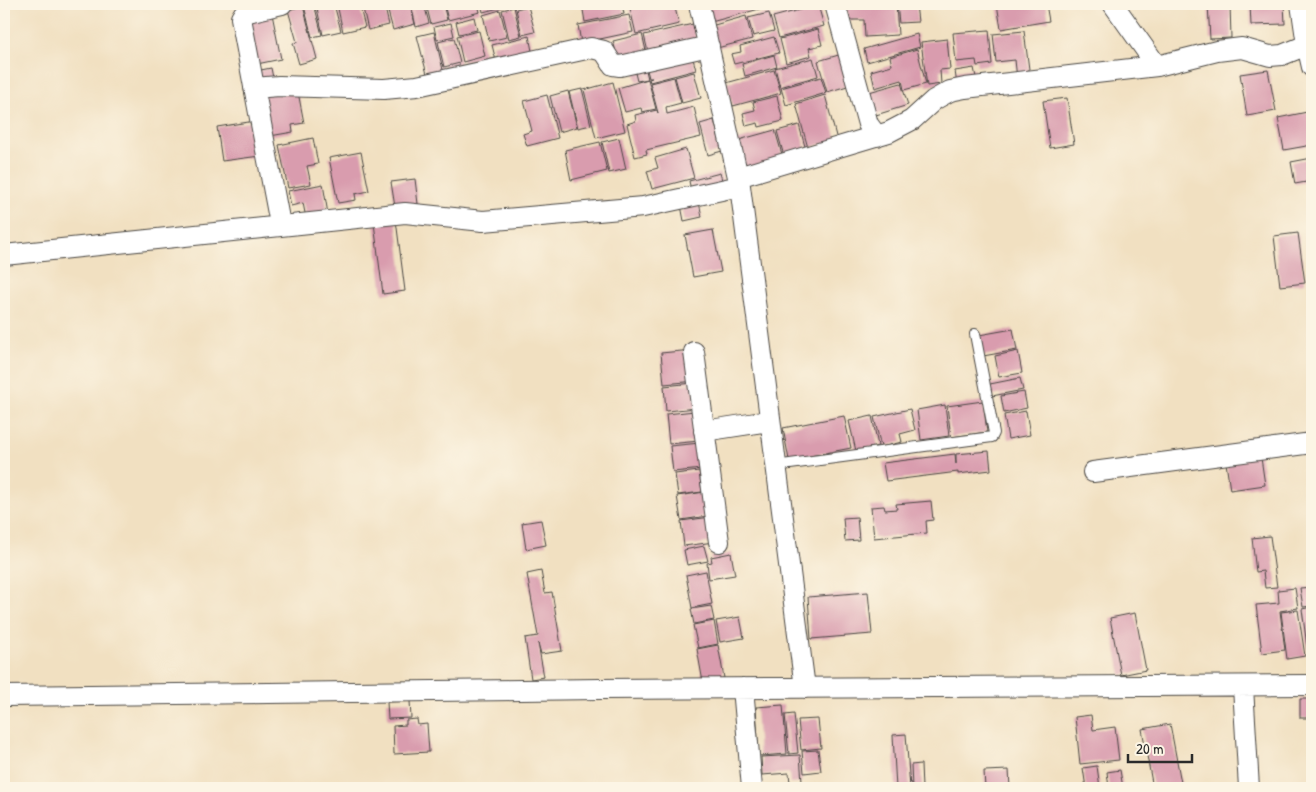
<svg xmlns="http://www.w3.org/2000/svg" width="1316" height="792" font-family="'Patrick Hand',sans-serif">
<rect width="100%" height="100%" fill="#fcf5e5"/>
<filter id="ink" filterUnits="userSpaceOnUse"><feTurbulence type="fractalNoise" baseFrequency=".02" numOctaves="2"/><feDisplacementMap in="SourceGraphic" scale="10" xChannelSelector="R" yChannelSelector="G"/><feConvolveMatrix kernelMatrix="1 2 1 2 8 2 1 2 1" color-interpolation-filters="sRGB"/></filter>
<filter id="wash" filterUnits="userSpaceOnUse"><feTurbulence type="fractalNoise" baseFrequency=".0096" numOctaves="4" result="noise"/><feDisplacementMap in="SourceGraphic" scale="20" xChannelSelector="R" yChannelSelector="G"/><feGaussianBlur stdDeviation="1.12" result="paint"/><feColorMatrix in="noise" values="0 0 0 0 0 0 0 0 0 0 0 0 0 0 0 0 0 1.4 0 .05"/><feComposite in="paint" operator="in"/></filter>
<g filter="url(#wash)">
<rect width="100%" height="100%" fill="#f1e0c1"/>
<g id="blocks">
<!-- building -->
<path fill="#d99cae" d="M314,4L322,35L312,37L304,6Z
M316,4H334L341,31L323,35Z
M337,4H359L365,27L343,32Z
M362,4H384L389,25L368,30Z
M386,4H410L415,24L393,30Z
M411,4H424L429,23L416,27Z
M426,4H443L447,20L431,24Z
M444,4H478L480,12L448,20Z
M481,4H510L511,5L483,12Z
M582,4H622L624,14L585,22Z
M629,4H674L679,24L636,34Z
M707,4H762L763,8L711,22Z
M846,4H896L898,35L865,37L864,20H847Z
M897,4H916L918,22L899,23Z
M997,4H1046L1049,21L1001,29Z
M1208,4H1230L1231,38L1210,39Z
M1250,4H1284L1285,24L1251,25Z
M818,5L824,26L779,38L773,17Z
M303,6L317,59L299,64L293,43L297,42L288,10Z
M528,6L535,32L522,35L516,9Z
M514,7L521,36L509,39L502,10Z
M500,10L507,37L489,41L483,15Z
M769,13L774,31L753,36L748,18Z
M272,14L281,59L257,64L248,18Z
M629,15L633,32L581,43L578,25Z
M746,16L752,39L717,48L711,26Z
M474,17L477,30L459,34L456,22Z
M451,23L454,36L437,40L434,27Z
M693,24L698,45L649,56L644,35Z
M818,29L822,45L809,48L811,56L786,63L780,39Z
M989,30L992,64L977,66L976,60L956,62L953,33Z
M479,31L485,56L463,62L457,36Z
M1024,31L1030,77L1017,79L1015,60L996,62L993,34Z
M434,32L444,74L428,78L417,36Z
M642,34L647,55L619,62L613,41Z
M917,34L920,47L867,62L864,49Z
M529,36L533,56L496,61L492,45Z
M774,37L779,53L734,64L731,54L741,52L740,46Z
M454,38L460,63L444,67L438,42Z
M947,39L950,69L940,70L941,84L927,86L921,42Z
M917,49L926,84L904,90L902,80L875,88L871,71L892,65L890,57Z
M842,54L851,85L827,92L818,61Z
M692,55L696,70L650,82L649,79L652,78H649L646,66Z
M774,55L777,67L745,76L742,64Z
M813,58L818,76L780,87L775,68Z
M645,66L648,79L637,81L634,69Z
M271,68L274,83L259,86L256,71Z
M974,68L977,82L957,85L955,71Z
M774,70L781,93L733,106L726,83Z
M1268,70L1276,111L1247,116L1240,74Z
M694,72L701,98L682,103L675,77Z
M674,77L681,103L666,107L667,114L694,107L701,137L646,150L647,154L635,157L627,124L636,121L635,115L657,110L658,113L650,83Z
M821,77L826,93L786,105L781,88Z
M648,79L656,109L642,112L641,108L625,112L618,88Z
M613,82L625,131L596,138L584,90Z
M901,83L908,105L876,115L869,92Z
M582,89L591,125L578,128L569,92Z
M568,91L577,127L559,132L550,96Z
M298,92L304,123L292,125L293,132L270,136L262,93Z
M547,95L558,138L527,146L523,134L532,131L524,101Z
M825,95L837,140L808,148L796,104Z
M777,96L783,121L759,127L758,123L746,126L743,113L755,110L753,102Z
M1067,98L1074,144L1050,148L1043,101Z
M1312,111V145L1284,150L1278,118Z
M714,120L722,151L708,155L700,124Z
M255,121L260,156L222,161L217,127Z
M799,125L806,150L784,156L777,131Z
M775,130L783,158L743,169L735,141Z
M313,138L318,164L307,166L311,184L288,188L279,145Z
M619,138L626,169L609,173L602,142Z
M600,142L607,171L571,180L565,150Z
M686,149L694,178L652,189L647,171L658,168L655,158Z
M361,152L369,191L355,194L356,200L338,203L329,158Z
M1312,158V181L1295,184L1291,162Z
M720,173L724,187L692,195L689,181Z
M415,179L418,204L395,207L391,182Z
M323,184L328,214L306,218L303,203L291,206L288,191Z
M698,197L702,217L684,221L680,200Z
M396,220L405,291L383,294L374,223Z
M713,230L721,272L693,277L685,235Z
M1298,233L1305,283L1280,286L1274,236Z
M1013,329L1017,350L983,356L979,335Z
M692,350L696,381L664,384L661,353Z
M1018,351L1022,373L999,377L995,356Z
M1020,378L1023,390L992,396L990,384Z
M694,383L697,408L666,411L664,386Z
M1024,392L1027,408L1004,413L1001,396Z
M983,401L987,432L951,437L947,406Z
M945,405L949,436L921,440L917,410Z
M910,409L915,430L900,434L902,442L881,447L874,417Z
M695,411L699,441L669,444L666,414Z
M1026,411L1030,435L1008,439L1004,415Z
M844,416L851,448L789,460L783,428Z
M872,416L878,446L856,451L849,421Z
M700,443L702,469L673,472L670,446Z
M989,451L991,470L958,474V472L886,481L883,463L955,454L956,464V454Z
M1260,451L1265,485L1230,490L1225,456Z
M699,471L702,492L678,495L675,474Z
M705,492L708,516L681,520L677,496Z
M931,501L933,520L926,521L927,533L874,538L871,507L884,506L885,510L897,509L896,504Z
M711,517L714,542L684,546L681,521Z
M857,517L859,540L845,541L843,518Z
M541,520L546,545L526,549L522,523Z
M1270,536L1277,587L1265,588L1263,571L1256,572L1252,538Z
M704,546L708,561L687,565L684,550Z
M731,553L735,575L709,579L707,563L712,562L711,557Z
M541,571L545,593L552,592L562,651L541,654L538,643L544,677L531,679L525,638L538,636L527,574Z
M706,571L712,604L692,608L686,575Z
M1312,587V606L1303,607L1300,588Z
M1295,588L1298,608L1280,611L1285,650L1262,653L1256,605L1279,603L1278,590Z
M868,592L872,634L811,639L808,597Z
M711,606L714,620L694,624L691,609Z
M1312,607V653L1308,654L1302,609Z
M1298,610L1305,656L1287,659L1281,612Z
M1135,613L1146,670L1121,675L1110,618Z
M740,617L744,638L720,642L716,621Z
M714,621L718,644L698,648L693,625Z
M718,645L724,678L703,682L697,649Z
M1300,699H1312V718H1300Z
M410,701L411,718L388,719L387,702Z
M783,705L787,754L759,756L756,707Z
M794,714L798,753L789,754L785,715Z
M1091,715L1093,730L1115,727L1119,760L1080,764L1075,717Z
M417,719L418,725L427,724L429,752L394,754L393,726L406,725V720Z
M818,719L821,748L801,750L798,720Z
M1170,724L1182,788H1153L1142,729Z
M906,734L910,788H896L893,735Z
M818,750L821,771L804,773L802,751Z
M800,755L802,782L790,783L789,773L762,775L761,757Z
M921,764L922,788H912L911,765Z
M1097,766L1100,788H1086L1083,768Z
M1009,770L1010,788H985L984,771Z
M1120,770L1123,788H1109L1107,772Z"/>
</g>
</g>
<g filter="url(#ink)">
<use href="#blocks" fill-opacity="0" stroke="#494642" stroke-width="1"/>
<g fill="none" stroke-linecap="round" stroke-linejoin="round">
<!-- lane casing -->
<g stroke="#494642" stroke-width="12">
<path id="lane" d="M775,466L992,437L994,433L975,334"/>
</g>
<!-- street casing -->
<g stroke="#494642" stroke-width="22">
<path id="street" d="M699,4L740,186L805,688
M835,4L868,124L877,136
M1113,4L1157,66
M1307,45L1312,67
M254,88L279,86L384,89L417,86L591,48L604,51L613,65L620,66L709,46
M738,177L889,132L912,120L934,100L950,91L965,88L1157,66L1217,51L1242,48L1270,56L1282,55L1307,45L1301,4
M280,224L241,18L244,13L282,4
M4,255L405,213L483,221L643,207L740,186
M694,352L719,542
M704,431L769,421
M1093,472L1312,443
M1243,687L1249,788
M743,688L752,788
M4,696L600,689L1312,685"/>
</g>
<!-- lane -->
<use href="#lane" stroke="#fff" stroke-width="10"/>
<!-- street -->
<use href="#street" stroke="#fff" stroke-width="20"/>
</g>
</g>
<!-- margin -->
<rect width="1316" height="792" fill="none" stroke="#fcf5e5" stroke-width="20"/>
<!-- scale -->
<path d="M1128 754v8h64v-8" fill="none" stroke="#2b2b2b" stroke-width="2.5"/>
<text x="1136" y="754" font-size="15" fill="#2b2b2b" stroke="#fcf5e5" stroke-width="4" paint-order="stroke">20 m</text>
</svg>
